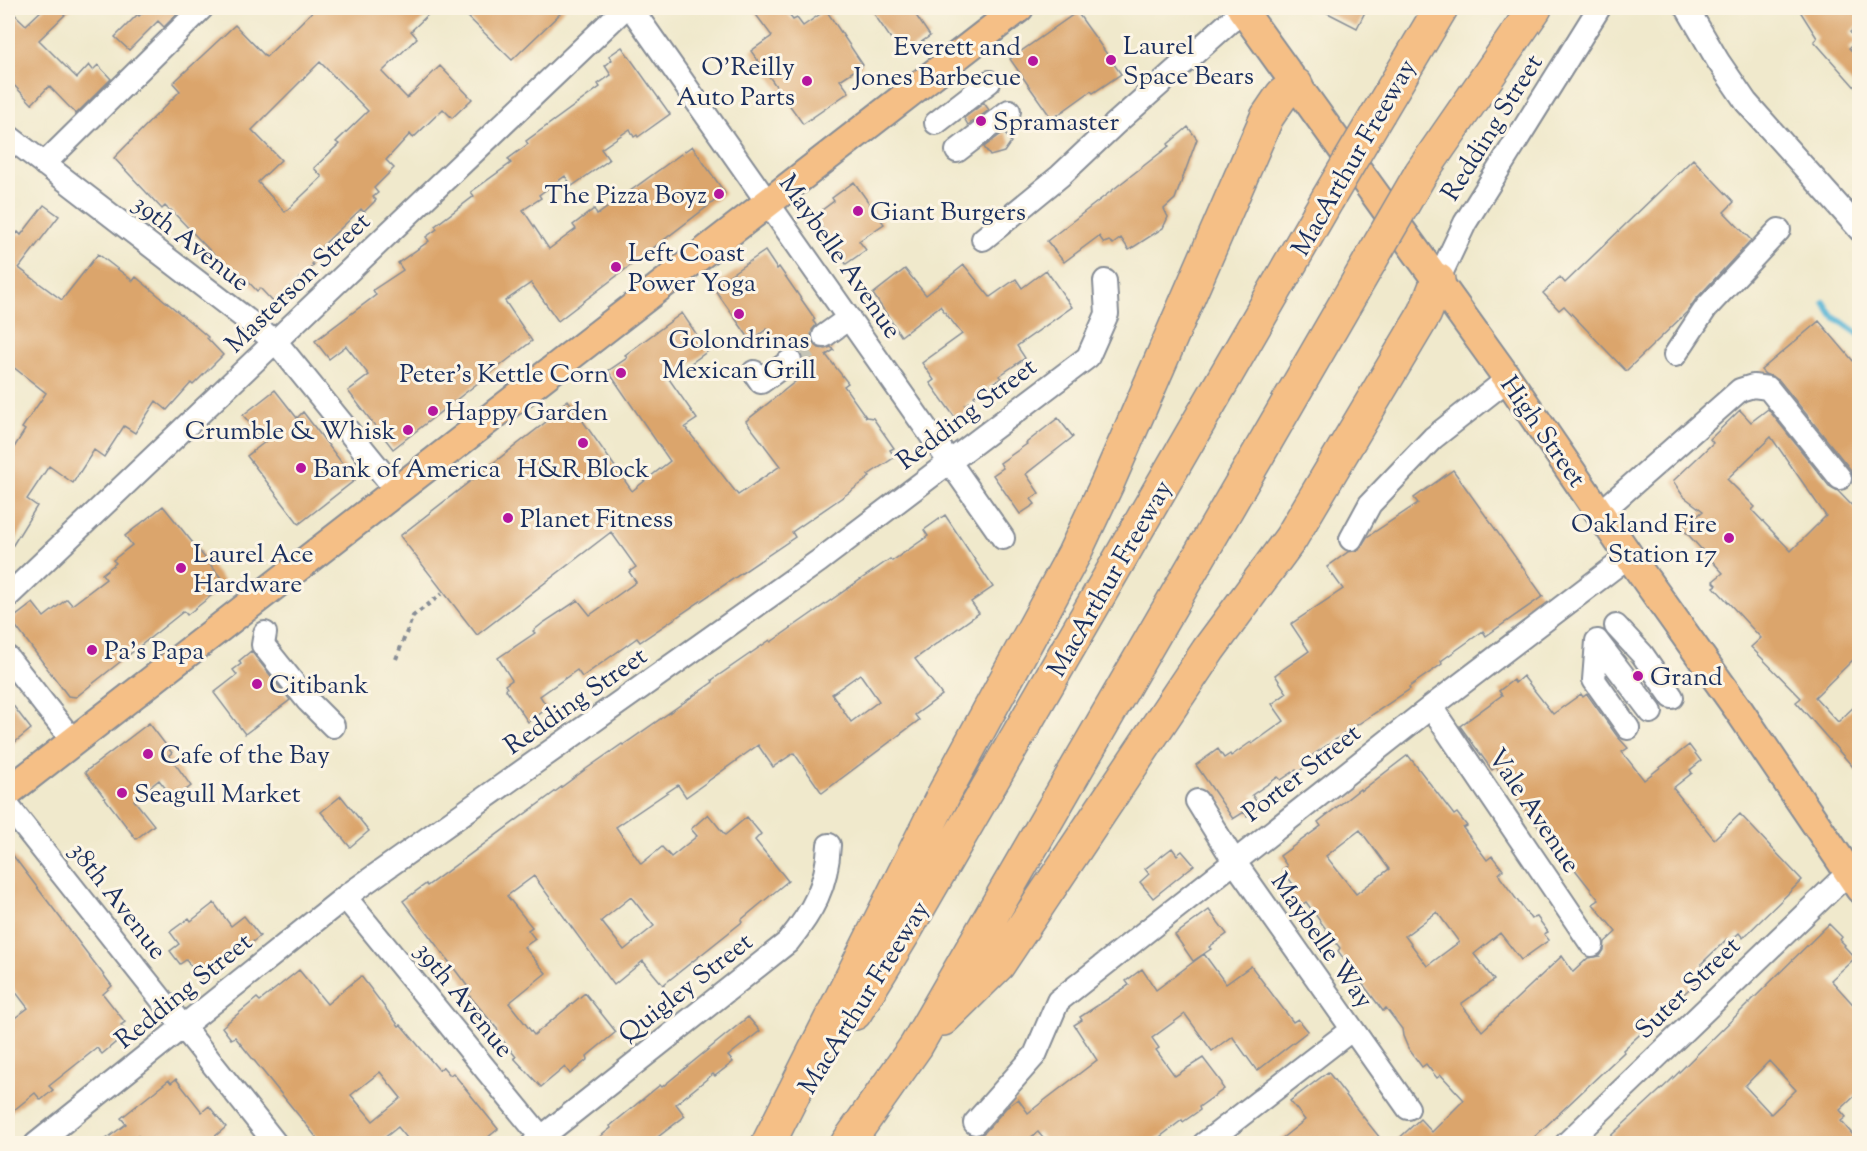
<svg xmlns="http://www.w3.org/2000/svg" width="1867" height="1151" font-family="'Sorts Mill Goudy',serif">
<rect width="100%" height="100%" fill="#fcf5e5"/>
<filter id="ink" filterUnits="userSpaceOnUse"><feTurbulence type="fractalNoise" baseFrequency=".0167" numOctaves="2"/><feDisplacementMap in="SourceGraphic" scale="12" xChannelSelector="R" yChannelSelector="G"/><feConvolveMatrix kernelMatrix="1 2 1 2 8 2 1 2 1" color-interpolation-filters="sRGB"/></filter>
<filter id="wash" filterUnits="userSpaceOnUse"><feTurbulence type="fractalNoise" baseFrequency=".008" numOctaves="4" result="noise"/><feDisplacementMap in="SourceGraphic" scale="24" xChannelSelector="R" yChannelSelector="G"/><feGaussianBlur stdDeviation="1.35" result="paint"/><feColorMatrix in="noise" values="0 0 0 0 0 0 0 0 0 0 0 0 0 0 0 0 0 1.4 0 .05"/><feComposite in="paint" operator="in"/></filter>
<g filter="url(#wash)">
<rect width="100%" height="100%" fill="#f0e9cc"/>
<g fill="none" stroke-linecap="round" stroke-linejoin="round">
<!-- stream -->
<path stroke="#58b5d6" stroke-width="6" d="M1824,302L1832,315L1860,335"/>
</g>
<g id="blocks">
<!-- building -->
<path fill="#dba56c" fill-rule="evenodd" d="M8,8L26,25L44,8H72L39,40L77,78L89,65L93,70L98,65L111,79L76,114L49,86L32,104L8,79Z
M145,8H183L164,27L158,21L129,50L115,37L138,14L139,16L146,9Z
M316,8H435L411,31L417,38L382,72L407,98L440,66L472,99L452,118L443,109L413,138L410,134L386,160L394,168L374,188L378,193L373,197L376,200L364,212L361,209L319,249L323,253L312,264L314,265L287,290L291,293L277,306L260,288L257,291L242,275L239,278L221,260L220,261L171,210L170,211L165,206L162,209L114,158L180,91L173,83L235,25L266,57ZM320,62L368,111L336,142L339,144L314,168L322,177L285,212L258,182L281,160L252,130Z
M459,8H566L512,60Z
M751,8H784L793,20L797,18L803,26L826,10L863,65L840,80L849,92L803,124L751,51L772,36Z
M870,8H911L930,36L902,55Z
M1318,8H1367L1357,28Z
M1798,8H1853L1860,15V24L1850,32L1857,41L1849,48L1860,60V93L1814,41L1817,38Z
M1077,12L1121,74L1093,93L1091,91L1052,119L1010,59Z
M622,47L670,114L638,137L637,135L634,137L630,129L601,149L609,160L572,186L565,176L539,195L541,198L523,210L549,249L576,229L573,225L594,209L597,215L692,146L725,193L558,321L531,283L505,301L532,341L393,449L348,391L369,375L346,346L329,359L315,341L376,295L373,290L403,270L398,263L429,241L426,237L437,229L435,226L474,196L471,192L511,163L508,159L528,144L526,141L600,87L598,84L611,75L605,66L612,60L609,56Z
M984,103L989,110L968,125L964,118Z
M1188,127L1197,139L1175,199L1164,209L1168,217L1163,228L1129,250L1121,238L1113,244L1109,241L1104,243L1099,236L1064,262L1047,241L1169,146L1168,144Z
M1004,132L1011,142L1004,152L990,156L984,147Z
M1693,159L1734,202L1724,212L1751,240L1696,299L1687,312L1626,371L1564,306L1559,310L1543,293L1560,277L1565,283Z
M854,182L884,224L859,241L866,250L846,264L814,216L834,201L832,198Z
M44,205L59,216L19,268L62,300L98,254L133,281L136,277L194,325L208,337L207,338L223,355L193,385L191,383L167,410L156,401L135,433L124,426L104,457L94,450L73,483L49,466L27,499L37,506L8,553V457L25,430L22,428L46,393L8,363V230L15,236L18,232L21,235Z
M765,251L777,269L779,267L815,319L813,321L816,325L812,330L811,337L813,343L819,348L825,349L831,347L834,350L826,355L848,383L844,386L866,417L873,418L894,448L890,450L895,457L868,475L870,477L847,494L792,532L795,537L640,642L637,638L582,677L577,670L540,696L548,708L528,722L506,690L507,688L505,685L512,680L498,658L535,633L533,631L543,623L578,600L590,615L636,582L629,572L636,567L611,532L477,635L400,536L551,418L548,415L568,400L632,491L670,461L608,371L627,358L625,355L682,313L708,351L669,379L697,419L685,427L738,495L780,466L746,421L801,377L797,372L802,367L803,359L801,353L795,349L788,348L782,350L767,329L753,339L751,337L749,338L715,290L718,288L715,285Z
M964,265L990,297L1016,279L1022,288L1046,270L1072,307L1017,346L1025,358L999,376L1001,378L974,396L975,398L965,405L969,409L956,419L930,383L934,380L922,363L962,334L940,306L901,336L873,294L905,269L926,295Z
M1819,321L1860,369V472L1853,478L1851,470L1779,380L1765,374L1761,370Z
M275,390L297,418L303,412L355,480L299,524L247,456L265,442L243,415Z
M1768,409L1829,486L1838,491L1860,514V653L1815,697L1838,722L1860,701V775L1796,702L1801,698L1751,647L1761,638L1714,587L1717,585L1713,581L1723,573L1683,529L1703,511L1683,496L1673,481L1713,443L1710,439L1740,410L1751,422ZM1771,437L1826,516L1791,551L1752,510L1755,507L1727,479Z
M1058,418L1073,437L1026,474L1039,493L1031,499L1035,504L1020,514L993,475L1003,468L1000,463L1027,444L1026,443Z
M1453,470L1543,596L1486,636L1483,631L1441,661L1442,664L1409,687L1410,689L1313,755L1316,759L1298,772L1296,770L1281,780L1278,777L1252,795L1260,807L1247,816L1244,812L1233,819L1196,765L1218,749L1224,758L1230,754L1231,756L1251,742L1252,744L1284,721L1272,704L1287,693L1275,675L1309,651L1291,624L1343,589L1327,567L1348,552L1359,550L1367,537L1418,503L1414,498Z
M163,506L226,584L187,615L184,611L76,697L68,696L11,620L33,603L44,617L67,599L72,605L106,579L102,574L116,563L113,560L132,545L125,536Z
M945,515L993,587L971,602L979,613L915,659L942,695L915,715L919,720L822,793L794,753L773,767L758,745L686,797L678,785L616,827L641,864L662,847L671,857L697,836L691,829L708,814L725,835L747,817L761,834L755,840L788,881L741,920L742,922L663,985L643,961L614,985L534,876L507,896L532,927L528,930L535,939L524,947L546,973L509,1003L534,1035L585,993L616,1032L587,1056L588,1059L570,1074L565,1067L541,1087L514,1058L516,1057L496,1032L498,1030L468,994L471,991L403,901L426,884L427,886L586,769L622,744L623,745L713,682L712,680L770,640L771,642L890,559L892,561L928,536L924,530ZM860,674L879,701L851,722L832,694ZM631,897L654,926L624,950L601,921Z
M251,651L290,700L245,734L214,693L237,675L233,670L241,664L239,661Z
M1523,676L1553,714L1581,694L1583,697L1587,694L1617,736L1628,748L1622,752L1644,780L1689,745L1701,761L1690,770L1692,773L1673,788L1714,839L1740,814L1802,880L1743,938L1739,933L1729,942L1727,939L1701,964L1704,967L1696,975L1700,979L1623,1050L1624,1052L1528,1143H1394L1420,1119L1432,1132L1464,1100L1441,1075L1437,1078L1426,1064L1422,1067L1408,1048L1403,1036L1402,1029L1386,1008L1383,1011L1338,951L1340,948L1306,902L1300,906L1291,893L1296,888L1282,870L1287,866L1280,856L1321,826L1318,822L1360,789L1361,791L1408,755L1454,815L1457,813L1467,826L1463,828L1487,860L1492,856L1503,870L1499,874L1500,877L1531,919L1537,917L1548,932L1544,934L1549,940L1521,960L1500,933L1474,954L1494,980L1461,1004L1482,1031L1562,956L1573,972L1588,958L1600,956L1604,950L1605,942L1616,932L1593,904L1599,900L1573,867L1568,870L1556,856L1560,853L1535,823L1516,797L1518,795L1496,767L1492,770L1460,726L1502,695L1499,691L1513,680L1515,683ZM1360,830L1389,869L1356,894L1326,856ZM1437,912L1459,942L1427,966L1405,936Z
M8,699L31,729L8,748Z
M149,723L172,753L169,755L191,786L174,799L159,780L134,800L154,825L136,839L85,772Z
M341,796L369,831L350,847L321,812Z
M1172,848L1177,855L1182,851L1194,865L1153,898L1140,882L1149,874L1145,869Z
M8,849L112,986L103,994L125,1022L121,1025L125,1030L120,1034L122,1037L102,1054L97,1048L49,1086L53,1090L41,1100L35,1093L8,1115V1023L28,1008L8,982Z
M214,903L231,926L244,916L260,936L216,971L214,968L201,979L186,960L180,964L170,951L179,944L170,932L189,918L191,921Z
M1209,910L1227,934L1209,947L1211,949L1193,961L1175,935Z
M1829,924L1842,937L1840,940L1845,945L1844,946L1855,958L1831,980L1860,1012V1091L1840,1110L1846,1117L1841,1121L1860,1143H1603L1669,1082ZM1769,1061L1796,1090L1771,1114L1745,1086Z
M1204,954L1226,984L1251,966L1293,1022L1298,1019L1308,1031L1257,1071L1232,1036L1212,1051L1185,1014L1152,1038L1159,1048L1156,1050L1175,1076L1203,1058L1222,1083L1221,1085L1224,1089L1199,1107L1200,1110L1183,1122L1182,1120L1152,1143H1047L1038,1132L1023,1143H961L971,1136H979L985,1132L1006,1108L1018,1099L1028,1113L1097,1060L1074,1025L1082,1020L1080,1017L1129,985L1126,981L1142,969L1156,990Z
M299,970L327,1004L361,976L399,1026L401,1025L439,1070L443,1067L450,1075L453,1073L498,1129L481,1143H411L398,1127L378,1143H321L235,1037L231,1039L222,1027L257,998L260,1001ZM380,1072L401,1098L373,1121L351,1095Z
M748,1017L760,1031L728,1056L733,1062L715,1076L713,1074L676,1104L685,1116L650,1143H592L611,1128L610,1126L660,1085L662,1087Z
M1328,1072L1352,1103L1384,1143H1276L1305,1120L1290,1101Z
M176,1079L202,1112L209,1106L226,1127L207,1143H143L138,1136L131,1143H101L126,1124L121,1118L169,1080L171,1083Z"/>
</g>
</g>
<g filter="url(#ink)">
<use href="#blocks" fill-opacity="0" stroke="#868c95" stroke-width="1.5"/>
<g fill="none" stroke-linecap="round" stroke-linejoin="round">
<!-- minor-tunnel -->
<path stroke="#c5c4b6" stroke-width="22" stroke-dasharray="22 11" stroke-linecap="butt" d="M790,361L824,336"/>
<!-- minor casing -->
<g stroke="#868c95" stroke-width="26">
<path id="minor" d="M631,8L1003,538
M1687,8L1718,61L1746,102L1860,230
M936,123L989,82
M8,136L276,342L396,490
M957,151L1009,111
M44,164L202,8
M983,239L1060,176L1115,124L1243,10
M1438,280L1465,223L1599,8
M824,336L849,318
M1675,355L1706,308L1779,230
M754,372L761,382L790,361
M1600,513L1740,390L1753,386L1768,388L1840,478
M1351,539L1370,504L1433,438L1508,379
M8,596L625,8
M1616,626L1642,654L1672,697
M265,633L263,645L308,701L333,726
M1597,641L1594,680L1628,728
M1597,641L1651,712
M8,658L73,741
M1431,707L1592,945
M1197,801L1234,861L1408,1108
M8,806L276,1144
M345,897L541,1137
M975,1123L1035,1055L1058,1001L1431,707L1629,556
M36,1144L345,897L819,561L1088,357L1107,314L1105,281
M533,1144L788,942C813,911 827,886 829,845
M1204,1144L1351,1030
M1566,1144L1849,872"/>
</g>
<!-- major casing -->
<g stroke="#868c95" stroke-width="32">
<path id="major" d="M1241,8L1508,379L1629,556L1738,709L1860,889
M8,792L1019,8"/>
</g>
<!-- highway casing -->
<g stroke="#868c95" stroke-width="36">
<path id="highway" d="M1379,112L1441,8
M1421,173L1535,8
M855,1013L905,931L1327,200
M943,1019L998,965L1209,649L1291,538L1425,313L1438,280
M768,1144L945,792L1074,554L1107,484L1267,117L1282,95L1296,85
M847,1144L916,1046L1370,261"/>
</g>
<!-- path -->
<path stroke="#868c95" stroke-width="4" stroke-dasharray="4.5 4.5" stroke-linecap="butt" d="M396,659L413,616L442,594"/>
<!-- minor -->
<use href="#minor" stroke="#fff" stroke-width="22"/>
<!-- major -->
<use href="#major" stroke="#f5bf86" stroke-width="28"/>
<!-- highway -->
<use href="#highway" stroke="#f5bf86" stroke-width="33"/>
<!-- highway-bridge casing -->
<g stroke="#868c95" stroke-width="36" stroke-linecap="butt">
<path id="highway-bridge" d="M1327,200L1379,112
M1370,261L1421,173"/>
</g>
<!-- highway-bridge -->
<use href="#highway-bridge" stroke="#f5bf86" stroke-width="33"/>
</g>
</g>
<!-- markers -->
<g fill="#b5179e" stroke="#fcf5e5" stroke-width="2">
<circle cx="1111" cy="60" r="6"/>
<circle cx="1033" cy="61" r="6"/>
<circle cx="807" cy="81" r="6"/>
<circle cx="981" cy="121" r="6"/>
<circle cx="719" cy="194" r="6"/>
<circle cx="858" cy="211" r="6"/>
<circle cx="616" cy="267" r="6"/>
<circle cx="739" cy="314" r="6"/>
<circle cx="621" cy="373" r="6"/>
<circle cx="433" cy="411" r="6"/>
<circle cx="408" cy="430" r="6"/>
<circle cx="583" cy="443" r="6"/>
<circle cx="301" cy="468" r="6"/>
<circle cx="508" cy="518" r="6"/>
<circle cx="1729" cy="538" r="6"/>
<circle cx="181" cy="568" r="6"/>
<circle cx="92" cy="650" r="6"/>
<circle cx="1638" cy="676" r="6"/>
<circle cx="257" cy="684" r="6"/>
<circle cx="148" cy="754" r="6"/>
<circle cx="122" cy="793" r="6"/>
</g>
<g text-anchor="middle" stroke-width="6" stroke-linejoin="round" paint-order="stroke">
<!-- poi labels -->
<g font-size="26" fill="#1b2f5e" stroke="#fcf5e5" text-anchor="start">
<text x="1123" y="54">Laurel<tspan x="1123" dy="30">Space Bears</tspan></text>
<text x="1021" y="55" text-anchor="end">Everett and<tspan x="1021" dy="30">Jones Barbecue</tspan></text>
<text x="795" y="75" text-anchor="end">O'Reilly<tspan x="795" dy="30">Auto Parts</tspan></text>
<text x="993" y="130">Spramaster</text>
<text x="707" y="203" text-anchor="end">The Pizza Boyz</text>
<text x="870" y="220">Giant Burgers</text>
<text x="628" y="261">Left Coast<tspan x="628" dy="30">Power Yoga</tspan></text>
<text x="739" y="348" text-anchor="middle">Golondrinas<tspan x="739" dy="30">Mexican Grill</tspan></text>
<text x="609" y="382" text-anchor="end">Peter's Kettle Corn</text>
<text x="445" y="420">Happy Garden</text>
<text x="396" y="439" text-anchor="end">Crumble &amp; Whisk</text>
<text x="313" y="477">Bank of America</text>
<text x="583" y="477" text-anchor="middle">H&amp;R Block</text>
<text x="520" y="527">Planet Fitness</text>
<text x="1717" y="532" text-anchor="end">Oakland Fire<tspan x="1717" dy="30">Station 17</tspan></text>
<text x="193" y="562">Laurel Ace<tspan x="193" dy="30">Hardware</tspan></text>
<text x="104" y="659">Pa’s Papa</text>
<text x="1650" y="685">Grand</text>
<text x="269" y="693">Citibank</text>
<text x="160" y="763">Cafe of the Bay</text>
<text x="134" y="802">Seagull Market</text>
</g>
<!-- street labels -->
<g font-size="26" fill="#1b2f5e" stroke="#fcf5e5">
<text transform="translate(1491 127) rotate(-58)" y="9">Redding Street</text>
<text transform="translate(1353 157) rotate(-60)" y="9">MacArthur Freeway</text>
<text transform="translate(192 242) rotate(38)" y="9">39th Avenue</text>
<text transform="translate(841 256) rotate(55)" y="9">Maybelle Avenue</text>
<text transform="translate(297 282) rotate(-44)" y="9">Masterson Street</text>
<text transform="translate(966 413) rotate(-37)" y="9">Redding Street</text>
<text transform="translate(1544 431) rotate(55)" y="9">High Street</text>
<text transform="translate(1109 578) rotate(-60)" y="9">MacArthur Freeway</text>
<text transform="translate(575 700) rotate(-35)" y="9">Redding Street</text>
<text transform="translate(1301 772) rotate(-38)" y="9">Porter Street</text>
<text transform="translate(1535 810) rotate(56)" y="9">Vale Avenue</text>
<text transform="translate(119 900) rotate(52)" y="9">38th Avenue</text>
<text transform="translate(1323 940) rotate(55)" y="9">Maybelle Way</text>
<text transform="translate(685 987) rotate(-38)" y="9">Quigley Street</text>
<text transform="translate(1687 987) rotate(-44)" y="9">Suter Street</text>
<text transform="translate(183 990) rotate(-39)" y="9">Redding Street</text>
<text transform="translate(863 997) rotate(-58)" y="9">MacArthur Freeway</text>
<text transform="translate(465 999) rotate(51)" y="9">39th Avenue</text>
</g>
</g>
<!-- margin -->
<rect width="1867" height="1151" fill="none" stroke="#fcf5e5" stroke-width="30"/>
</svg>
